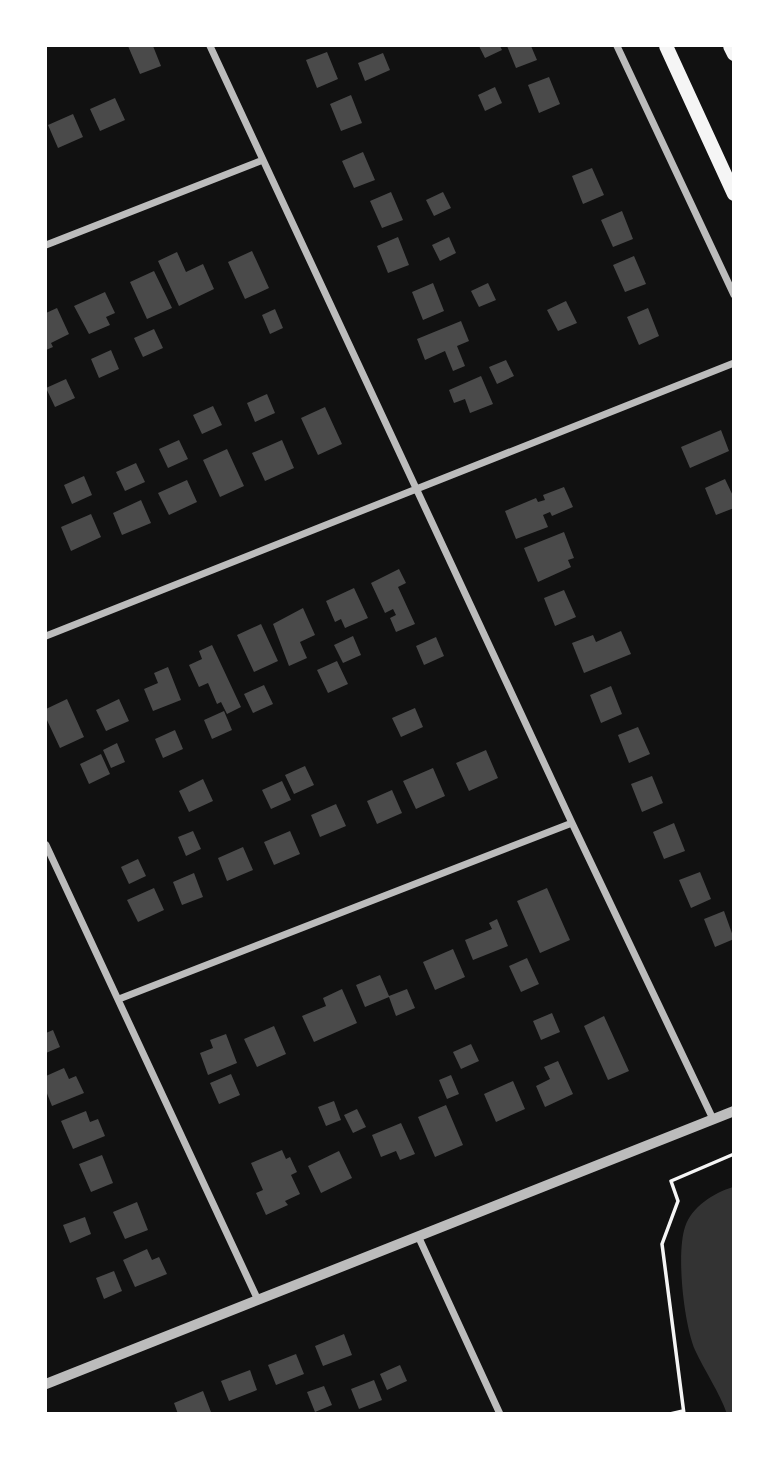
<svg xmlns="http://www.w3.org/2000/svg" width="779" height="1459" font-family="Quicksand,sans-serif">
<rect width="100%" height="100%" fill="#111"/>
<!-- water -->
<path fill="#333" d="M733,1187L734,1413L727,1414C719,1391 705,1372 695,1350C684,1324 676,1254 685,1227C692,1206 714,1193 733,1187Z"/>
<!-- building -->
<path fill="#4a4a4a" d="M128,46H153L161,66L140,74Z
M479,46H500L502,50L485,58Z
M507,46H531L537,60L516,68Z
M327,52L338,79L317,88L306,60Z
M383,53L390,70L365,81L358,63Z
M549,77L560,104L539,113L528,85Z
M495,87L502,103L485,111L478,95Z
M351,95L362,123L341,131L330,104Z
M115,98L125,120L100,131L90,109Z
M73,114L83,137L58,148L48,125Z
M363,152L375,180L354,188L342,161Z
M592,168L604,195L583,204L572,176Z
M391,192L403,220L382,228L370,201Z
M443,192L451,208L434,216L426,200Z
M622,211L633,239L613,247L601,220Z
M398,237L409,265L388,273L377,246Z
M449,237L456,253L440,261L432,245Z
M252,251L269,288L245,299L228,262Z
M177,252L186,272L203,264L214,289L179,306L158,261Z
M634,256L646,284L625,292L613,265Z
M154,271L172,308L147,319L130,282Z
M433,283L444,311L423,320L412,292Z
M488,283L496,300L479,307L471,291Z
M105,292L115,313L106,317L110,325L89,334L74,306Z
M566,301L577,323L558,331L547,310Z
M57,308L69,334L51,343L53,347L46,350V313Z
M648,308L659,336L639,345L627,317Z
M275,309L283,328L270,334L262,315Z
M461,321L469,341L457,346L465,366L453,371L445,351L425,360L417,339Z
M154,329L163,348L143,357L134,338Z
M111,350L119,369L99,378L91,359Z
M506,360L514,376L497,384L489,367Z
M481,376L493,404L470,413L465,399L454,403L449,390Z
M66,379L75,398L55,407L46,388Z
M267,394L275,413L255,422L247,403Z
M213,406L222,425L202,434L193,415Z
M325,407L342,444L318,455L301,418Z
M721,430L729,451L690,468L681,447Z
M179,440L188,459L168,468L159,449Z
M282,440L294,468L265,481L252,453Z
M227,449L244,486L220,497L203,460Z
M136,463L145,482L125,491L116,472Z
M84,476L92,495L72,504L64,485Z
M725,479L734,498V508L716,515L705,488Z
M187,480L197,502L169,515L158,493Z
M564,487L573,507L552,516L550,512L543,515L548,527L516,539L505,511L536,498L538,502L545,500L543,495Z
M141,500L151,523L122,535L113,513Z
M91,514L101,537L71,551L61,527Z
M564,532L574,558L568,560L571,567L538,582L524,548Z
M399,569L406,583L398,587L415,624L396,632L390,618L396,615L393,609L385,613L371,583Z
M354,588L368,618L345,628L341,619L335,622L326,601Z
M564,590L576,617L555,626L544,598Z
M303,608L315,635L300,642L307,658L289,666L273,624Z
M261,624L278,661L254,672L237,635Z
M621,631L631,654L584,673L572,643L593,635L596,642Z
M353,636L361,655L343,663L334,645Z
M436,637L444,656L424,665L416,646Z
M212,645L241,707L227,714L221,702L217,704L208,683L199,687L189,665L202,659L199,651Z
M337,661L348,684L328,693L317,670Z
M168,667L181,700L153,711L144,689L158,683L154,673Z
M264,685L273,704L253,713L244,694Z
M611,686L622,714L601,723L590,695Z
M67,699L84,737L60,748L46,718V709Z
M119,699L129,721L106,731L96,710Z
M415,708L423,727L401,737L392,718Z
M224,711L232,730L212,739L204,720Z
M638,727L650,754L629,763L618,735Z
M175,730L183,749L163,758L155,739Z
M117,743L125,762L111,768L103,750Z
M486,750L498,778L469,791L456,763Z
M101,754L110,774L89,784L80,764Z
M305,766L314,785L294,794L285,775Z
M433,768L445,796L416,809L403,781Z
M652,776L663,803L642,812L631,784Z
M203,779L213,801L189,812L179,791Z
M282,781L291,800L271,809L262,790Z
M392,790L402,813L377,824L367,801Z
M336,804L346,826L320,837L311,815Z
M674,823L685,851L664,859L653,832Z
M193,831L201,849L186,856L178,837Z
M290,831L300,854L274,865L264,842Z
M243,847L253,870L227,881L218,858Z
M138,859L146,876L129,884L121,867Z
M700,872L711,899L691,908L679,880Z
M194,873L203,897L182,905L173,882Z
M154,888L164,910L138,922L127,900Z
M547,888L570,940L540,953L517,901Z
M724,911L734,939L715,947L704,919Z
M497,919L508,946L473,960L465,940L492,929L489,923Z
M453,949L465,977L435,990L423,962Z
M527,958L539,984L521,992L509,966Z
M380,975L389,996L407,989L415,1008L396,1016L389,997L365,1007L356,985Z
M342,989L357,1023L314,1042L302,1016L326,1006L323,998Z
M552,1013L560,1032L541,1040L533,1021Z
M604,1016L629,1071L608,1080L584,1026Z
M274,1026L286,1054L257,1067L244,1039Z
M53,1030L60,1047L46,1053V1033Z
M226,1034L237,1063L208,1075L200,1053L213,1048L210,1040Z
M471,1044L479,1061L461,1069L453,1052Z
M558,1061L573,1094L545,1107L536,1086L550,1079L544,1067Z
M64,1068L69,1079L76,1076L84,1093L52,1106L46,1091V1076Z
M231,1074L240,1095L219,1104L210,1083Z
M451,1075L459,1094L447,1099L439,1080Z
M513,1081L525,1109L496,1122L484,1094Z
M334,1101L341,1120L326,1126L318,1107Z
M446,1105L463,1145L435,1157L418,1117Z
M357,1109L366,1127L353,1133L344,1115Z
M86,1111L90,1122L98,1119L105,1136L73,1149L61,1121Z
M401,1123L415,1154L400,1160L396,1151L381,1157L372,1135Z
M282,1150L286,1159L290,1157L297,1172L291,1175L300,1194L285,1201L288,1205L266,1215L256,1193L263,1190L251,1163Z
M339,1151L352,1178L321,1193L308,1166Z
M102,1155L113,1183L91,1192L79,1164Z
M137,1202L148,1230L125,1239L113,1212Z
M85,1217L91,1234L70,1243L63,1225Z
M147,1249L152,1260L159,1257L167,1274L135,1287L123,1260Z
M114,1271L122,1291L104,1299L96,1278Z
M344,1334L352,1355L323,1366L315,1346Z
M296,1354L304,1374L276,1385L268,1365Z
M400,1365L407,1381L387,1390L380,1374Z
M250,1370L257,1390L229,1401L221,1381Z
M374,1380L382,1400L359,1409L351,1389Z
M324,1386L332,1405L315,1412L307,1392Z
M203,1391L211,1412L178,1414L174,1403Z"/>
<g fill="none" stroke-linecap="round" stroke-linejoin="round">
<!-- path -->
<path stroke="#f5f5f5" stroke-width="3.5" d="M670,1414L683,1411
M684,1414L662,1244L678,1201L671,1181L734,1154"/>
<!-- minor -->
<path stroke="#bcbcbc" stroke-width="7" d="M210,46L572,823L713,1119
M617,46L734,295
M46,245L263,160
M46,636L734,363
M46,845L257,1298
M119,999L572,823
M419,1238L500,1414"/>
<!-- tertiary -->
<path stroke="#bcbcbc" stroke-width="10" d="M46,1384L734,1111"/>
<!-- primary -->
<path stroke="#f5f5f5" stroke-width="14" d="M666,46L734,194
M730,46L734,54"/>
</g>
<!-- border -->
<rect width="779" height="1459" fill="none" stroke="#ffffff" stroke-width="94"/>
</svg>
